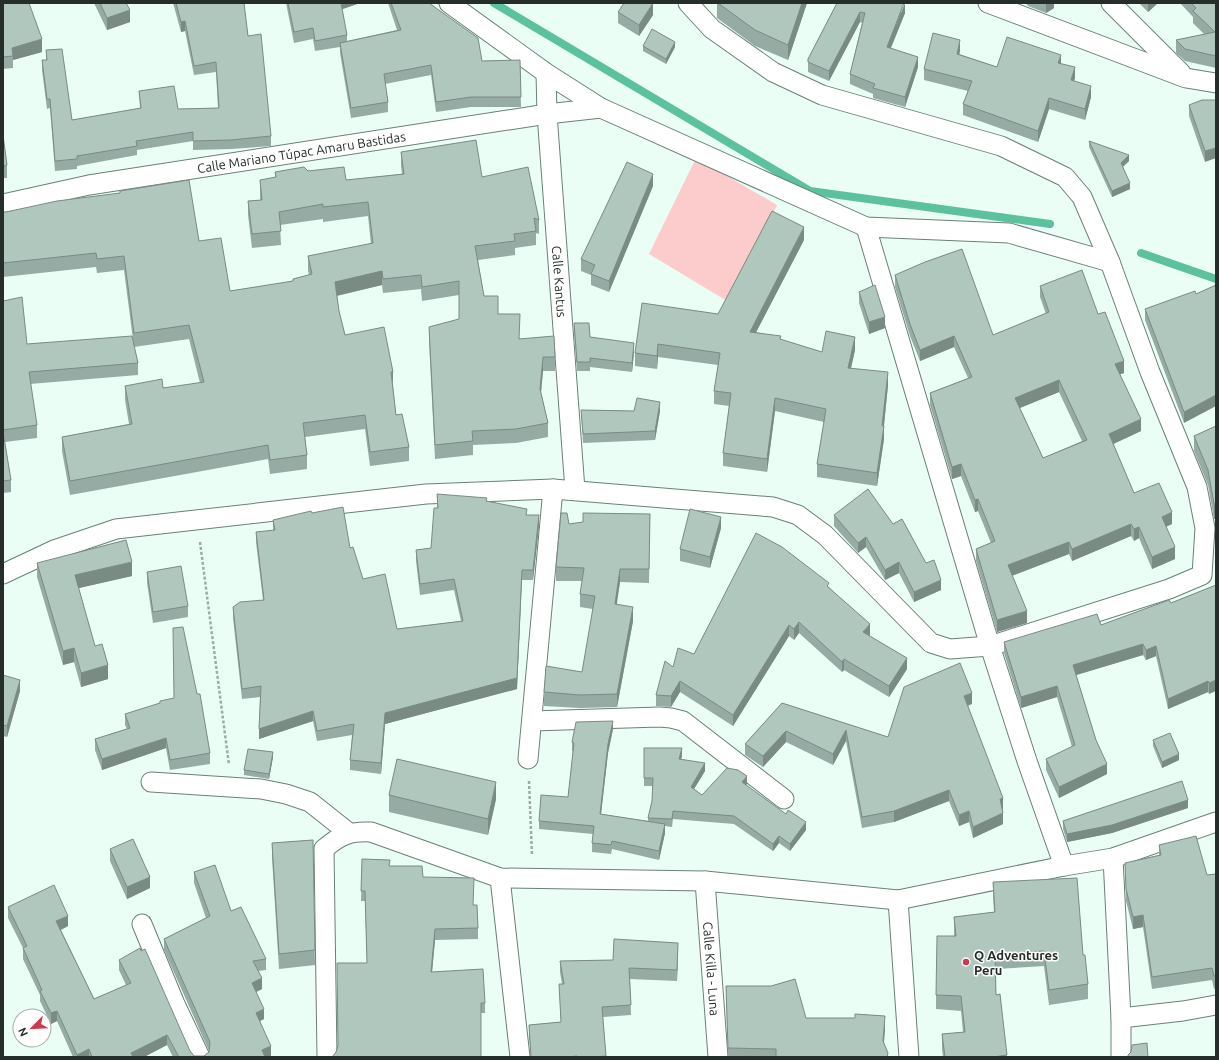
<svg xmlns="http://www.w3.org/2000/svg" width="1219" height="1060" font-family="Ubuntu,sans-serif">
<rect width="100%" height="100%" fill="#eafef6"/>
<!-- green -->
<path fill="#fccbcb" d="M696,158L777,205L732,304L649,254Z"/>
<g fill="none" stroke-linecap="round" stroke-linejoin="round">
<!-- stream -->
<path stroke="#5cc19e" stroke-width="8" d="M494,3L810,191L1050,224
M1141,253L1216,279"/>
<!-- minor casing -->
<g stroke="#6a8077" stroke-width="21">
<g id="minor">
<path d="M449,3L546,73L601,108L866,227L1009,233L1110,262"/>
<path d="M988,3L1186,78L1216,83"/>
<path d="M1111,3L1181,73"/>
<path id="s1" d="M546,73L547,114L575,490"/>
<path id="s2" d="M3,204L89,185L547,114L601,108"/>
<path d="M866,227L990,646L1027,761L1064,866"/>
<path d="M3,574L54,550L116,529L426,494L553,489L773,507L798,515L825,535L931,643L950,649L990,646L1169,589L1202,575L1205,528L1197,487L1150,372L1110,262L1082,197L1065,177L1001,146L822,95L773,72L712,29L688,3"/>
<path d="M532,721L659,717L671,718L683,721L784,799"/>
<path d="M528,759L553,489"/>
<path d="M151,782L261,789L286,794L310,802L349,833"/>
<path d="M1113,858L1121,1018V1057"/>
<path d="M500,878L520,1057"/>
<path id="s3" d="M705,881L718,1057"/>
<path d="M898,900L909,1057"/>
<path d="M142,924L175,1004L200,1057"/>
<path d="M1121,1018L1183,1011L1216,1005"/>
<path d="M327,1057L324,849C340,835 350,831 371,832L500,878L705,881L898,900L1064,866L1113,858L1216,822"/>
</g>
</g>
<!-- path -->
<path stroke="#9caca6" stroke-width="2.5" stroke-dasharray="3 2" stroke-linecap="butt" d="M200,542L229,765
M529,781L532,856"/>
<!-- minor -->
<use href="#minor" stroke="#fff" stroke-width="19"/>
</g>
<!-- wall -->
<path fill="#96aba3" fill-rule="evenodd" d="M3,3L42,52L13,60V68L3,69Z
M94,3H126L130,22L107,30Z
M173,3H244L248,36L271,136V146L231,149L193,150V141L137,150V155L77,166V169L55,171L50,108L47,109L42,70V60H46V50L72,120L140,108L139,91L178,109L218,108L216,72L194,75L185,31L181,32Z
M286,3H360L342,9L347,35V41L397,30L388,3H429L482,61L520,60L521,107H471L436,112L431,75L385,84L388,102V112L351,118L340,53V47L315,51L313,39L294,43Z
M717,3H807L788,60L755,46L717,18Z
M837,3L905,13L891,48L918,67L905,107L873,98V94L850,84V74L862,23L860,22L829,81L808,72V59Z
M1026,3H1054V8L1046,13L1028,6Z
M1139,3H1158L1148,12Z
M1180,3H1216V68L1185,61L1176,53V40L1204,34L1193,23V17Z
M618,12L653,15L639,36L618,23Z
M643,46L675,47L666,64L643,51Z
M960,51L959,54L997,67L1061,63L1075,78L1074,81L1091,97L1085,120L1049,109L1038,142L963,115V104L968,91L924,80V69Z
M1216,100L1205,162L1189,116V105Z
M3,135L7,165V178H3Z
M1089,141L1129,161L1123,167L1130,189L1112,197L1089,147Z
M401,152L482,177L539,220V234L536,233V245L515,248V255L478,260L484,296L498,314L520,339L555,357V371H543L541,392L548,423V437L516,443L473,445V455L435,459L429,341V327L459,319V295L422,301L421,289L383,293L382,285L337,296L339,311L345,335L393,386L396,415L409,447V461L370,466L365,429L305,437L307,455V469L270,474L268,459L70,495L62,451V437L129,424L125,400V386L163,388L200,383L189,339L134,347L138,363V375L30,384L37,425V438L5,442L11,480V492L3,493V301L27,344L133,340L124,270L97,273L96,267L3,277V212L120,193V191L199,241L230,291L293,282V279L309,275L308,271V256L371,244L368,216L323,222V219L280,225L281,245L252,248L248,215V201L260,200V180L275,178V172L308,171L346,180L402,174L401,166Z
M653,186L609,292L591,285V275L581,271V259Z
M804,240L756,332L822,352L855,350L851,368L888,385L884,426V439L877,486L817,477V464L824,422L775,411L767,472L723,466V453L729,406L714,404V391L718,365L658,357L657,369L635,366V353L718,314Z
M895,275L993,335L1046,314L1040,297V286L1098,314L1124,373L1120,374L1141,431L1113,444L1134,493L1172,524L1166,527L1175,559L1152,569L1139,538L1134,541L1131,536L1072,561L1069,554L1012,576L1027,623L997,632L976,561V549L991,543L978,511L975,512L961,476L952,479L930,405V393L968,378L954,347L920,361L910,336L895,287ZM1059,392L1082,441L1043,458L1020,408Z
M859,292L885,328L869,334L859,303Z
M1196,294L1184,423L1145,320V309Z
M574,323L590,337L634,352L632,372L590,367V371H577L574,332Z
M581,410L634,411H660L655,440L583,443Z
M1216,426V518L1214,519L1208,485L1194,451V436Z
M437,494L487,501L527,515L539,526L533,580H522L517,689L385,724L381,774L350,770V760L352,735L317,741L313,721L259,739L260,697L242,699L233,618V607L263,600L256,542V532L273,530V520L312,513L350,548L363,579L397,629L461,621L454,590L420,595L416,561V550L431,548L437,508Z
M650,514L649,583L620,582L616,604L633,621L617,707L580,708L544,706V692L582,672L593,609L580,607V594L582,581H556V567L569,524Z
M834,515L893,524L941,590L914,602L899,573L885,580L866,547L858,553L834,526Z
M721,528L710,568L680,561V549Z
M37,563L132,576L78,588L95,646L108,679L81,687L74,662L63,665L37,577Z
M147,572L188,606V617L153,623L147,583Z
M1216,585L1209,694L1208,692L1168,709L1156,656L1146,660L1143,655L1076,675L1096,740L1107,774L1059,798L1046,770V759L1072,747L1057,697L1021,708L1004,653V642L1101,625L1171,603Z
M829,587L869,635L907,669L889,697L844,670L842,672L799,633L794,640L789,636L733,726L680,692L671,707L656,706V695L673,667L694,654Z
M3,675L20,691L7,737L3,736Z
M782,703L888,737L972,704L968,706L1003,809V824L973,838L969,822L959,826L949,801L894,822L862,828L846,741L833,765L786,742L763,767L745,755V744Z
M125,714L210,753V764L170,770L166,748L102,770L95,750V739L127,729L125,725Z
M613,729L608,753L601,814L648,821V818L652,801L653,786H644V748L682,756L681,759L705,771L694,789L702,795L747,784L746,785L806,830L790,851L779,843L773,851L734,824L673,819L672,827L665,826V833L659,860L612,849L611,854L592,852V843L593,834L539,829V821L568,797L573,751H572V742Z
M1153,740L1179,760L1162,768L1153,746Z
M273,757L269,779L244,775V770Z
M389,795L496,799L488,835L389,812Z
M1188,808L1112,833L1067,842L1063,829V821Z
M313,840L315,965L279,969L272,858V843Z
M1159,845L1207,875L1216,874V988L1214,989L1212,980L1152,989L1143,927L1133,929L1126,901L1125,863L1159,855Z
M110,849L150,888L127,899L110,861Z
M362,859L390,866L423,877L473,905L478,928V939L435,940L432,972L485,1003V1013H481L336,1052L367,963L365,901H361Z
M194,872L231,911L266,959V970L258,971L262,989L256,992L264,1019L260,1021L271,1057H173L167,1045L144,1057H73L57,1021L51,1024L40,1001V995L23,959V948L8,918V907L68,926L61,930L94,999L126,985L119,970V960L190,1051L194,1056H204L209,1052V1051L164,950V939L206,918L194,883Z
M993,882L1083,955L1088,984V999L1049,1005L1044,966L996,969V995L1000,994L1007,1057H943L942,1049V1034L963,1032L961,1011L936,1009V995L954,936V917L994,912L993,897Z
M678,954L677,981L630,979L631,1015L603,1017L606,1057H531L529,1036V1025L561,1022L559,984H562L560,972V961L613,960Z
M726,986L806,1018L885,1028L884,1043L888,1057H728Z"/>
<!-- shaded-wall -->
<path fill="#7a8b84" d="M340,3H360L340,10Z
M653,3V15L639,36V25Z
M802,3H807L788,60V45Z
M905,3V13L887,57V47Z
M1046,3H1054V8L1046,13Z
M1148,3H1158L1148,12Z
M130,10V22L107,30V18Z
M860,12V22L829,81V71Z
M185,21V31L181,32V22Z
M42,39V52L13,60L12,48Z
M960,40V51L957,65V54Z
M675,42V47L666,64V59Z
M1061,55V66L1058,63Z
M918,57V67L905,107V97Z
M1075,67V78L1071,91V80Z
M1091,86V97L1085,120V109Z
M1049,98V109L1038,142V131Z
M1216,148V158L1205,162V151Z
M1129,155V161L1121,168V163Z
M653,174V186L609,292V281Z
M1130,183V189L1112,197V191Z
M804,227V240L750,344V332Z
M382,271V285L335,296V282Z
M885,317V328L869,334V322Z
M954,336V347L920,361V350Z
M855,337V350L848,381V368Z
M634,343V352L632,372V363Z
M658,344V357L657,369V356Z
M543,357V371L540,403V389Z
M1124,361V373L1115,376V364Z
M391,372H393V386Z
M888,372V385L883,434L884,426V439L877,486V473Z
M1059,380V392L1015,410V398Z
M1216,395V406L1184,423V412Z
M775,398V411L767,472V459Z
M660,402V411L655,440V431Z
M1141,419V431L1109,446V434Z
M961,464V476L952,479V467Z
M978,499V511L975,512V500Z
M1216,503V518L1214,519V504Z
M1172,512V524L1162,528V517Z
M539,515V526L533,580V570Z
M721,517V528L710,568V557Z
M1131,524V536L1072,561V549Z
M1139,527V538L1134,541V529Z
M866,537V547L858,553V543Z
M1069,542V554L1008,577V565Z
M1175,547V559L1152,569V557Z
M132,562V576L75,589V575Z
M899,562V573L885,580V570Z
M620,569V582L615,617V604Z
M522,570L517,689L385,724L381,774V763L385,713Z
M941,580V590L914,602V592Z
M633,607V621L617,707V694Z
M1027,611V623L997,632V620Z
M799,622V633L794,640V629Z
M870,624V635L863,642V632Z
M789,625V636L733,726V715Z
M1143,644V655L1073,676V665Z
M1156,646V656L1146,660V650Z
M74,648V662L63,665V651Z
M907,658V669L889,697V686Z
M844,659V670L842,672V662Z
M108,665V679L81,687V673Z
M20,680V691L7,737V726Z
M1216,680V691L1209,694V683Z
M680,681V692L671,707V696Z
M1208,681V692L1168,709V699Z
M1057,686V697L1021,708V697Z
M972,693V704L964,707V696Z
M313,711V721L259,739V729Z
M613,721V729L608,753L600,823V814L608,744Z
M846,730V741L833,765V754Z
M786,731V742L763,767V756Z
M166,738V748L102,770V759Z
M682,748V756L679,766V759Z
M273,752V757L269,779V774Z
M1179,754V760L1162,768V762Z
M705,763V771L691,794V787Z
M1107,764V774L1059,798V787Z
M747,776V784L742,789V782Z
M496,782V799L488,835V819Z
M949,790V801L894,822V811Z
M1003,798V809L1000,810V799Z
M1188,800V808L1112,833L1067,842V834Z
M969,811V822L959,826V815Z
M1003,813V824L973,838V827Z
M806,822V830L790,851V844Z
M665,824V833L659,860V851Z
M779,836V843L773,851V844Z
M150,877V888L127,899V887Z
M1143,915V927L1133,929V917Z
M68,916V926L56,932V921Z
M435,929V940L431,983V972Z
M678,943V954L677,981V970Z
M262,978V989L252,994V983Z
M264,1009V1019L256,1023V1013Z
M57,1011V1021L51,1024V1013Z
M885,1016V1028L883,1053V1041Z
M167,1035V1045L144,1057H131V1053Z
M271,1046V1057H262V1050Z
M89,1049V1057H77V1055Z"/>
<!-- building -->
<path fill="#afc7bd" stroke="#7a8b84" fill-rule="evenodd" d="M3,3H29L42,39L12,48L13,56L3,57Z
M100,3H126L130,10L107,18Z
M176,3H244L248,36L261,34L271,136L231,140L193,141V132L136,141L137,146L77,156V159L55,161L50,99H47L42,60H47L46,50L62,49L72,120L141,108L139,91L174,86L178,109L219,108L216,62L194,66L185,21L181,22Z
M288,3H341L347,35L315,41L313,28L294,32Z
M391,3H429L478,38L482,61L520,60L521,97H471L436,102L431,65L384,74L388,102L351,108L340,43L401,30Z
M624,3H653L639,25L618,12Z
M718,3H802L788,45L755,30Z
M837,3H904L887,47L918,57L905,97L873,88L875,84L850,74L865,13L860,12L829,71L808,62V59Z
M1191,3H1216V56L1185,49L1176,40L1215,32L1193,11L1196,8Z
M652,29L675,42L666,59L643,46Z
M933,33L960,40L957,54L997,67L1007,37L1061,55L1058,63L1075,67L1071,80L1091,86L1085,109L1049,98L1038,131L963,104L972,81L924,69Z
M1202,100H1216V148L1205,151L1189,105Z
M3,135L7,165L3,166Z
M476,140L482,177L528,167L539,220L534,218L536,231L514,234L515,241L475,246L484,296H498V314H520L519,339L554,336L555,357H543L540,389L548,423L516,429L472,431L473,441L435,445L429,327L459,319V281L422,287L421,275L383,279L382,271L335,282L339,311L345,335L384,327L393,372H391L396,415L402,414L409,447L370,452L365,415L303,423L307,455L270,460L268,445L70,481L62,437L132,424L125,386L162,379L163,388L204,382L189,325L134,333L124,256L97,259L96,253L3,263V212H6L57,201L120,193V191L189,180L199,241L221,238L230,291L293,281V279L312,274L308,256L373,243L368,202L323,207V204L279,212L281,231L252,234L248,201L262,200L260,180L276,177L275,172L304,167L308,171L344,167L346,180L404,174L401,152Z
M1089,141L1129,155L1121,163L1130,183L1112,191Z
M627,162L653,174L609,281L591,274L595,265L581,259Z
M772,211L804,227L750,332L781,336L780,339L822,352L826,331L855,337L848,368L888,372L882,426H884L877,473L817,464L826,409L775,398L767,459L723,453L731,393L714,391L720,353L658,344L657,356L635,353L642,303L718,314Z
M962,249L993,335L1049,312L1040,286L1082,270L1098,314L1105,312L1124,361L1115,364L1141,419L1109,434L1134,493L1159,483L1172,512L1162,517L1175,547L1152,557L1139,527L1134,529L1131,524L1072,549L1069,542L1008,565L1027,611L997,620L976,549L995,541L978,499L975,500L961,464L952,467L930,393L972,377L954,336L920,350L910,324L895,275L925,262ZM1059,380L1087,440L1043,458L1015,398Z
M875,285L885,317L869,322L859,292Z
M1216,285V395L1184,412L1145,309L1195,291L1196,294Z
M22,297L27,344L132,336L138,363L29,372L37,425L3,430V301Z
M574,323H589L590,337L634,343L632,363L590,358V362H577Z
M637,398L660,402L655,431L583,434L581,410L634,411Z
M1216,426V503L1214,504L1208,470L1194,436Z
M3,432L11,480L3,481Z
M868,489L893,524L902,519L926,563L934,560L941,580L914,592L899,562L885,570L866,537L858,543L834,515Z
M437,494L487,498L486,501L527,509L526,515H539L533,570H522L517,678L385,713L381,763L350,760L354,724L317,731L313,711L259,729L261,686L242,689L233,607L240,602L264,600L256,532L275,530L273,520L311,511L312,513L343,507L350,548L353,547L363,579L385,574L397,629L463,621L454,579L420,584L416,550L431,548L434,508H438Z
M690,509L721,517L710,557L680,549Z
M561,513H567L569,524L583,522V513L650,514L649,569H620L615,604L633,607L617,694L580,695L544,692L546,666L582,672L595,596L580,594L584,568L556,567Z
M756,533L782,547L829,583L827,586L870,624L863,632L907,658L889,686L844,659L842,662L799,622L794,629L789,625L733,715L680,681L671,696L656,695L665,661L673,667L678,648L694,654Z
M126,540L132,562L75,575L95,646L102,644L108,665L81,673L74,648L63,651L37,563Z
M181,566L188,606L153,612L147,572Z
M1216,585V680L1209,683L1208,681L1168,699L1156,646L1146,650L1143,644L1073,665L1096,740L1107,764L1059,787L1046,759L1075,745L1057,686L1021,697L1004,642L1097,614L1101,625L1169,600L1171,603Z
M183,627L197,694H200L210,753L170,760L166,738L102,759L95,739L130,728L125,714L160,703V701L174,698L173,628Z
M960,663L972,693L964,696L1003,798L1000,799L1003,813L973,827L969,811L959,815L949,790L894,811L862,817L846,730L833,754L786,731L763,756L745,744L782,703L888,737L904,687Z
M3,675L20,680L7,726L3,725Z
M613,721L608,744L600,814L665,824L659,851L612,841L611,845L592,843L594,826L539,821L541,795L568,797L574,743L572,742L576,722Z
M1170,733L1179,754L1162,762L1153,740Z
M644,748H682L679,759L705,763L691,787L702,795L727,768L738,770L747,776L742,782L786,814L788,810L806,822L790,844L779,836L773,844L734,816L673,811L672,819L648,818L652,801L653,778H644Z
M248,749L273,752L269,774L244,770Z
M397,759L496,782L488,819L389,795Z
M1182,781L1188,800L1112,825L1067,834L1063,821Z
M1196,836L1207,875L1216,874V976H1214L1212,968L1152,977L1143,915L1133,917L1126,889L1125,863L1161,855L1159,845Z
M133,839L150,877L127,887L110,849Z
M313,840L315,950L279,954L272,843Z
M362,859L390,860L389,866H422L423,877L474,878L473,905H477L478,928L435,929L431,972L483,969L485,1003H481V1057H332L336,1052L338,1046L337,963H367L365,891H361Z
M215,865L231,911L241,907L266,959L253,961L262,978L252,983L264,1009L256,1013L271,1046L262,1050L265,1057H179L167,1035L131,1053L133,1057H92L89,1049L77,1055L57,1011L51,1013L40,991L42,990L23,948L27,946L8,907L54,885L68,916L56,921L94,999L131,983L119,960L140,948L141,951L145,949L190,1051L194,1056H204L209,1052L210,1042L164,939L210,916L194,872Z
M1077,878L1083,955H1085L1088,984L1049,990L1044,951L995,954L996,995L1000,994L1007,1055L993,1057H945L942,1034L965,1032L961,996L936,995L937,936H956L954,917L995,912L993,882Z
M614,939L678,943L677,970L629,968L631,1005L602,1007L606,1056L595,1057H577V1056L567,1057H531L529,1025L561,1022L559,984H564L560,961L613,960Z
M795,979L806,1018H855V1014L885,1016L883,1041L888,1053L887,1057H776V1049L728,1048L726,986H771Z
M1147,1043L1148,1057H1128V1055L1131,1052L1132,1045Z"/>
<!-- markers -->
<circle fill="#cc3b4d" stroke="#fff" stroke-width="1.5" cx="966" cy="962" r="4"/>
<g text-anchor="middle" stroke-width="3" stroke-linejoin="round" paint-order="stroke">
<!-- street labels -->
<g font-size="13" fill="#252e2a" stroke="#fff">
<text dy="5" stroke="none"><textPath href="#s2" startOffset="303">Calle Mariano Túpac Amaru Bastidas</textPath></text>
<text dy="5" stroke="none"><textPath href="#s1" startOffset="209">Calle Kantus</textPath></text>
<text dy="5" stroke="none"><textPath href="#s3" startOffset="88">Calle Killa - Luna</textPath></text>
</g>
<!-- poi labels -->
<g font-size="13" font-weight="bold" fill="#252e2a" stroke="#fff" text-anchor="start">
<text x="974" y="960">Q Adventures<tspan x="974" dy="15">Peru</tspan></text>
</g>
</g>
<!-- border -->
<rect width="1219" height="1060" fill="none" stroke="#252e2a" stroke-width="8"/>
<!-- north arrow -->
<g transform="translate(32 1028) rotate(246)"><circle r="19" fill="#ffffff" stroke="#a8abaa"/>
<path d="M0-3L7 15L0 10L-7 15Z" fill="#cc3b4d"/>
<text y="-6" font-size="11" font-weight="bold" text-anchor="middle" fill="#252e2a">N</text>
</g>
</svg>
